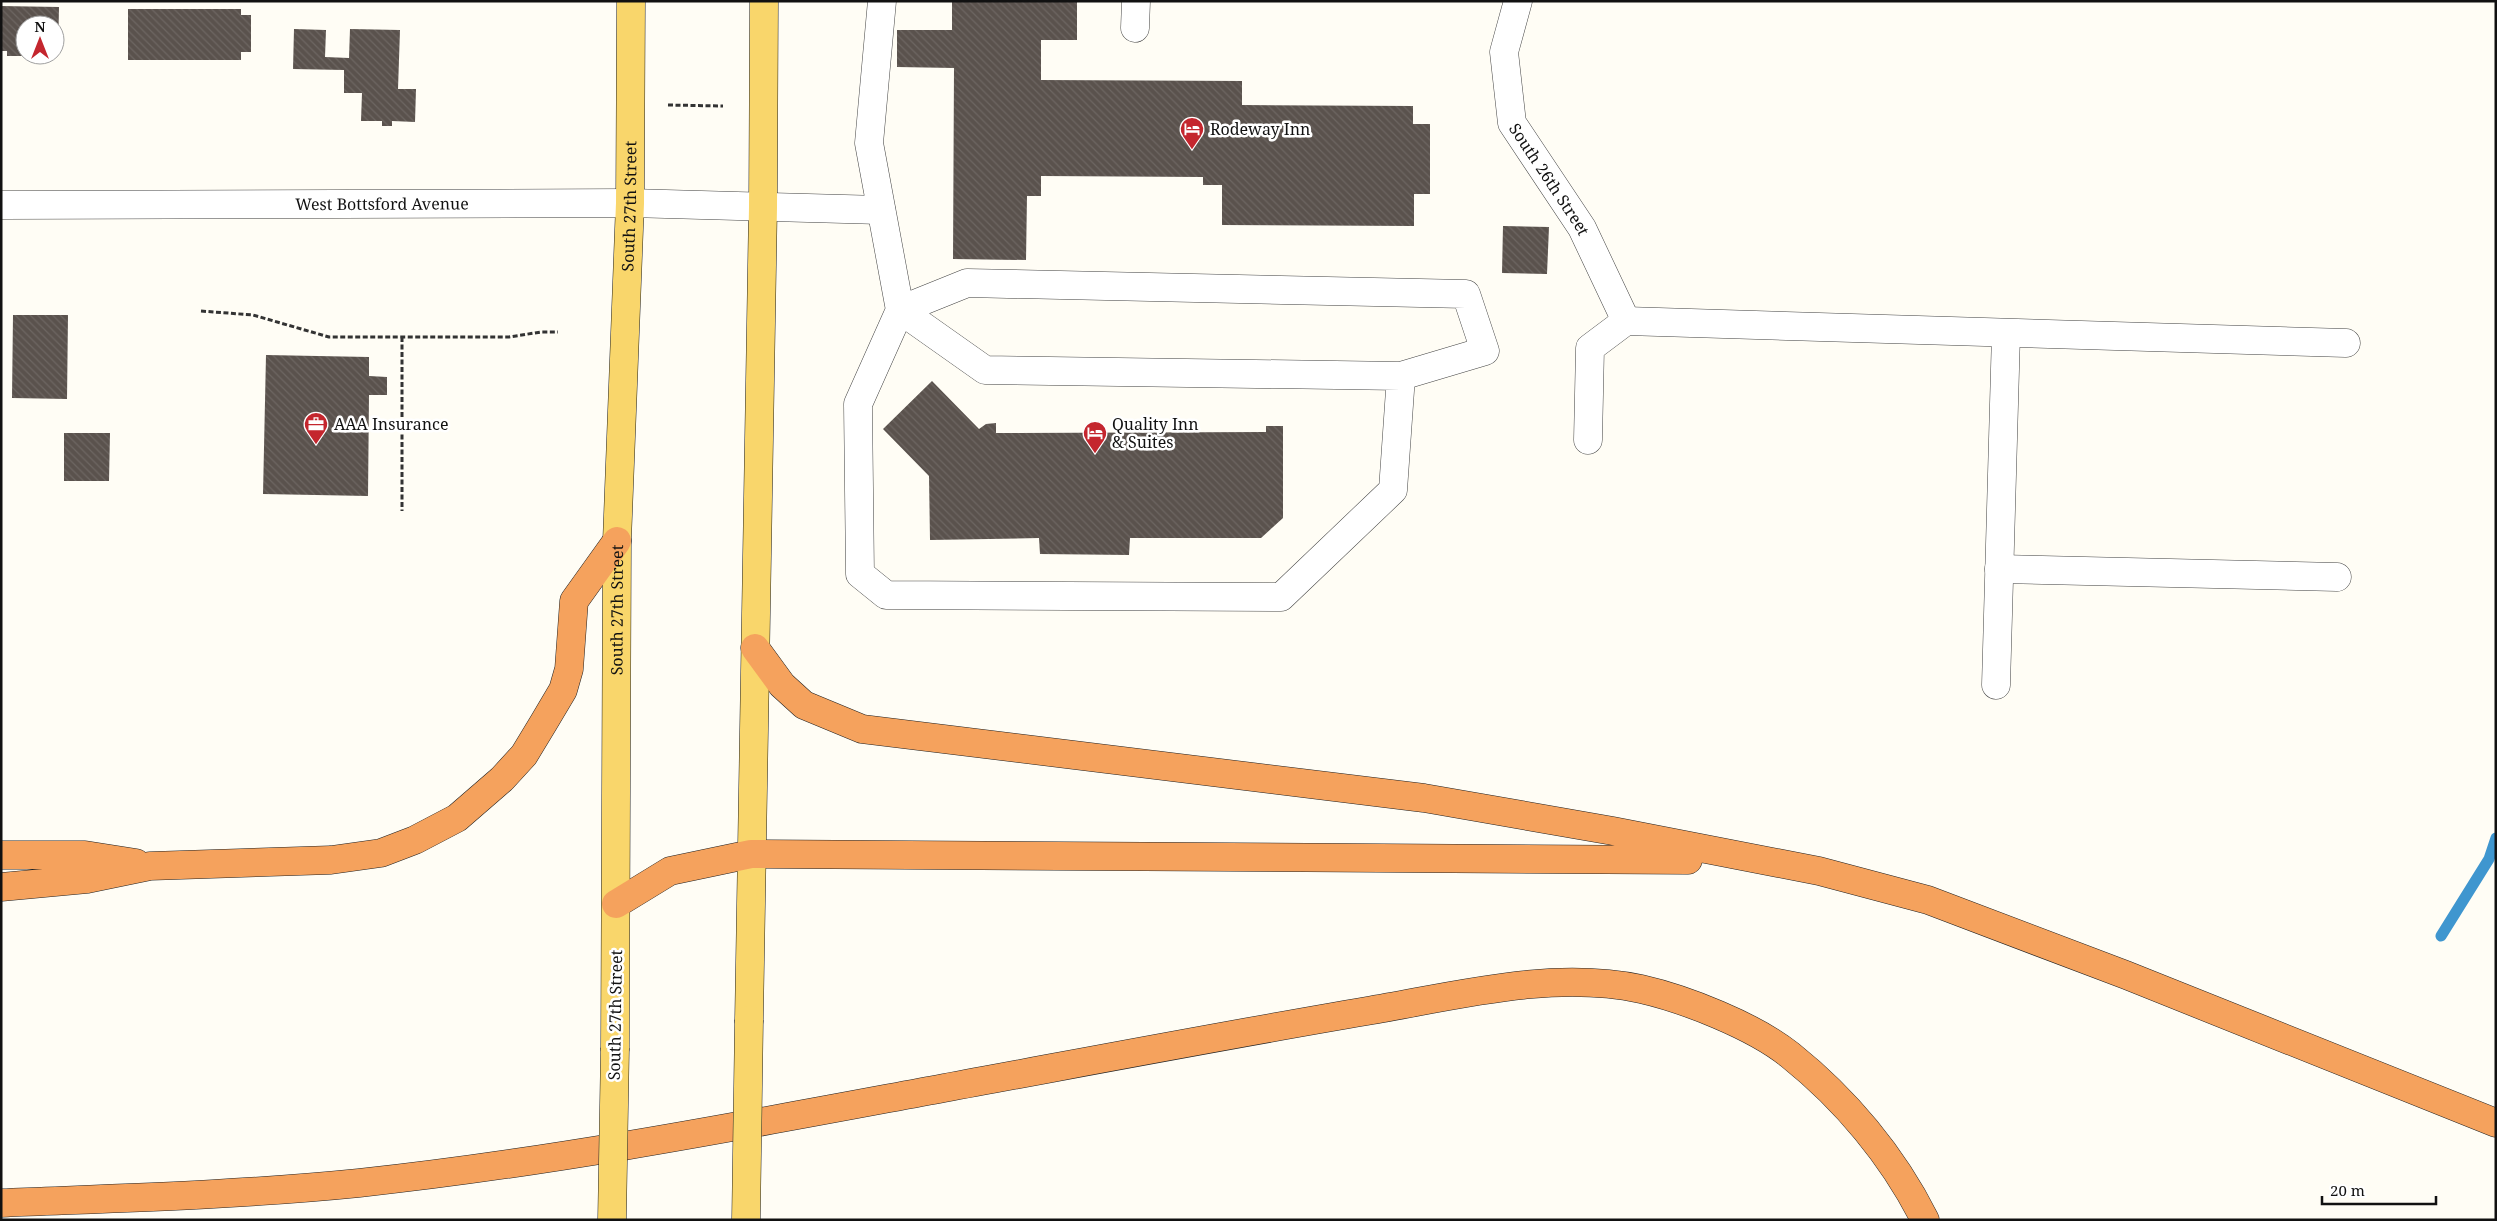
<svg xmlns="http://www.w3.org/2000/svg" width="2497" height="1221" font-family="'Noto Serif',serif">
<defs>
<pattern id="building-back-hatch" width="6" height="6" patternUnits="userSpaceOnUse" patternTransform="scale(1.25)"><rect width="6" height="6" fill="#5a524d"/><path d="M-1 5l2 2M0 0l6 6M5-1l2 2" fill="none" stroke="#6d6662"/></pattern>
</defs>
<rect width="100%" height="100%" fill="#fffdf5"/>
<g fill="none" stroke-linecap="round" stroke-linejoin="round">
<!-- stream -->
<path stroke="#3f96cf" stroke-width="11" d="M2441,936L2489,859L2496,838"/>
</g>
<!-- building -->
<path fill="url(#building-back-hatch)" d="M952,1H1077V40H1041V80L1242,81V105L1413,106V124H1430V194H1414V226L1222,225V185H1203V177L1041,176V196H1027L1026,260L953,259L954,68L897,67V30H952Z
M1,6L59,7L58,56H55V25H25V56H7V51H1Z
M128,9H241V15H251V52H241V60H128Z
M294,29L326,30L325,57L349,58L350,29L400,30L398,89H416L415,122L392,121V126H382V121H361L362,93H344V70L293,69Z
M1503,226L1549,227L1547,274L1502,273Z
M13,315H68L67,399L12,398Z
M266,355L369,357V376L387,377V395H369L368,496L263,494Z
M932,381L979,429L986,424L996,423V433L1266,432V426H1283V518L1261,538H1130L1129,555L1040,554L1039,538L930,540L929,476L883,429Z
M64,433H110L109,481H64Z"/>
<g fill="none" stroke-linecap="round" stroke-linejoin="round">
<!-- minor casing -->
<g stroke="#444" stroke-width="29">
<g id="minor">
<path d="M882,1L869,143L900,310L858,404L860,574L886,595L1281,597L1393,490L1401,376L985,370L900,310L967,283L1466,294L1485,351L1401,376"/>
<path id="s1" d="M1518,1L1504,52L1512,123L1582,228L1626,321"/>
<path d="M1135,28L1136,1"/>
<path id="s2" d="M1,205L630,203L881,210"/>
<path d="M1588,440L1590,348L1626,321L2346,343"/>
<path d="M1999,569L2337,577"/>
<path d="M1996,685L2006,334"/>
</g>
</g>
<!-- major casing -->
<g stroke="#222" stroke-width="29">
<g id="major">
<path d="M749,1020L763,207L764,1"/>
<path id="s3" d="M615,1048L617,541L630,203L631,1"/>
</g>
</g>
<!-- highway casing -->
<g stroke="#222" stroke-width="29">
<path id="highway" d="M755,648L782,685L804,705L862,729L1424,798L1613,831L1819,871L1928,900L2126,975L2496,1123
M1,855H85L136,863
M1,887L87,879L150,866L331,860L381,853L415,840L457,818L502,779L524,755L544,722L563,690L569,669L574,601L617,541
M616,904L670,871L751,854L1688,860
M1,1203C120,1198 240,1195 359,1183C555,1162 750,1124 944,1088C1085,1062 1226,1035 1367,1011C1456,996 1551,970 1641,989C1685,999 1754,1026 1790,1055C1845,1099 1893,1156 1925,1220"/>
</g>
<!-- path -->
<path stroke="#333" stroke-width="3" stroke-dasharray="5 2.5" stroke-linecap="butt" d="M668,105L723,106
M201,311L253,315L329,337H509L541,332H558
M402,337V511"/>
<!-- minor -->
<use href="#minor" stroke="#fff" stroke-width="28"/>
<!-- major -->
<use href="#major" stroke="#f9d66b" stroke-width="28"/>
<!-- highway -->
<use href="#highway" stroke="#f5a25d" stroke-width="28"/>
<!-- major-bridge casing -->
<g stroke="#222" stroke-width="29" stroke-linecap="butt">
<path id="major-bridge" d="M612,1220L615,1048
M746,1220L749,1020"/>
</g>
<!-- major-bridge -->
<use href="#major-bridge" stroke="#f9d66b" stroke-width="28"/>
</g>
<!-- icons -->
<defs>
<g id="hotel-pin" transform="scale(1.25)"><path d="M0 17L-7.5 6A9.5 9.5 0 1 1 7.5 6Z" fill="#c4262e" stroke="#fff"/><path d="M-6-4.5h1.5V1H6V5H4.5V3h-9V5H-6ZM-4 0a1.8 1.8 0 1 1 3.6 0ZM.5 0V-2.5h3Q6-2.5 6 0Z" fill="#fff"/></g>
<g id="office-pin" transform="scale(1.25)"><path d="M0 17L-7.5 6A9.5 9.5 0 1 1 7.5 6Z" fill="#c4262e" stroke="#fff"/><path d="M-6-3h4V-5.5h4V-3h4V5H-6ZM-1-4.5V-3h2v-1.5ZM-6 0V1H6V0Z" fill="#fff"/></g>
</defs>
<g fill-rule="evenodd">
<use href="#hotel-pin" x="1192" y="129"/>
<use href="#office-pin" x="316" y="424"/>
<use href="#hotel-pin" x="1095" y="433"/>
</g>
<g text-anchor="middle" stroke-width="5" stroke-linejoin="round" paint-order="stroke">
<!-- poi labels -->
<g font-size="16" fill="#111" stroke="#fff" text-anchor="start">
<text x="1210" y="135">Rodeway Inn</text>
<text x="334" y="430">AAA Insurance</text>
<text x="1112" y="430">Quality Inn<tspan x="1112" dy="18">&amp; Suites</tspan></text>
</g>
<!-- street labels -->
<g font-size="16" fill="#111" stroke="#fff">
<text dy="6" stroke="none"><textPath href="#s1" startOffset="192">South 26th Street</textPath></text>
<text dy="6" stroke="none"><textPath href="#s2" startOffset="381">West Bottsford Avenue</textPath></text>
<text dy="6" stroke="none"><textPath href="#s3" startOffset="842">South 27th Street</textPath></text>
<text dy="6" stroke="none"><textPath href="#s3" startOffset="438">South 27th Street</textPath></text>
<text transform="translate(615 1015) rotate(-89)" y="6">South 27th Street</text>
</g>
</g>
<!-- border -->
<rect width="2497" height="1221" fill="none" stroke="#111111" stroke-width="5"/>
<!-- north arrow -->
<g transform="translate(40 40)"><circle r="24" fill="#ffffff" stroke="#a0a0a0"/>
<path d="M0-4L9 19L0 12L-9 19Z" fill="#c4262e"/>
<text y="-8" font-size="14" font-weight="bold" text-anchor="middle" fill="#111111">N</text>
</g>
<!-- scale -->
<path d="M2322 1196v8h114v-8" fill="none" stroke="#111111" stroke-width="2.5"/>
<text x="2330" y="1196" font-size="15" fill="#111111" stroke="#ffffff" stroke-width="4" paint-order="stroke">20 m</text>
</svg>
